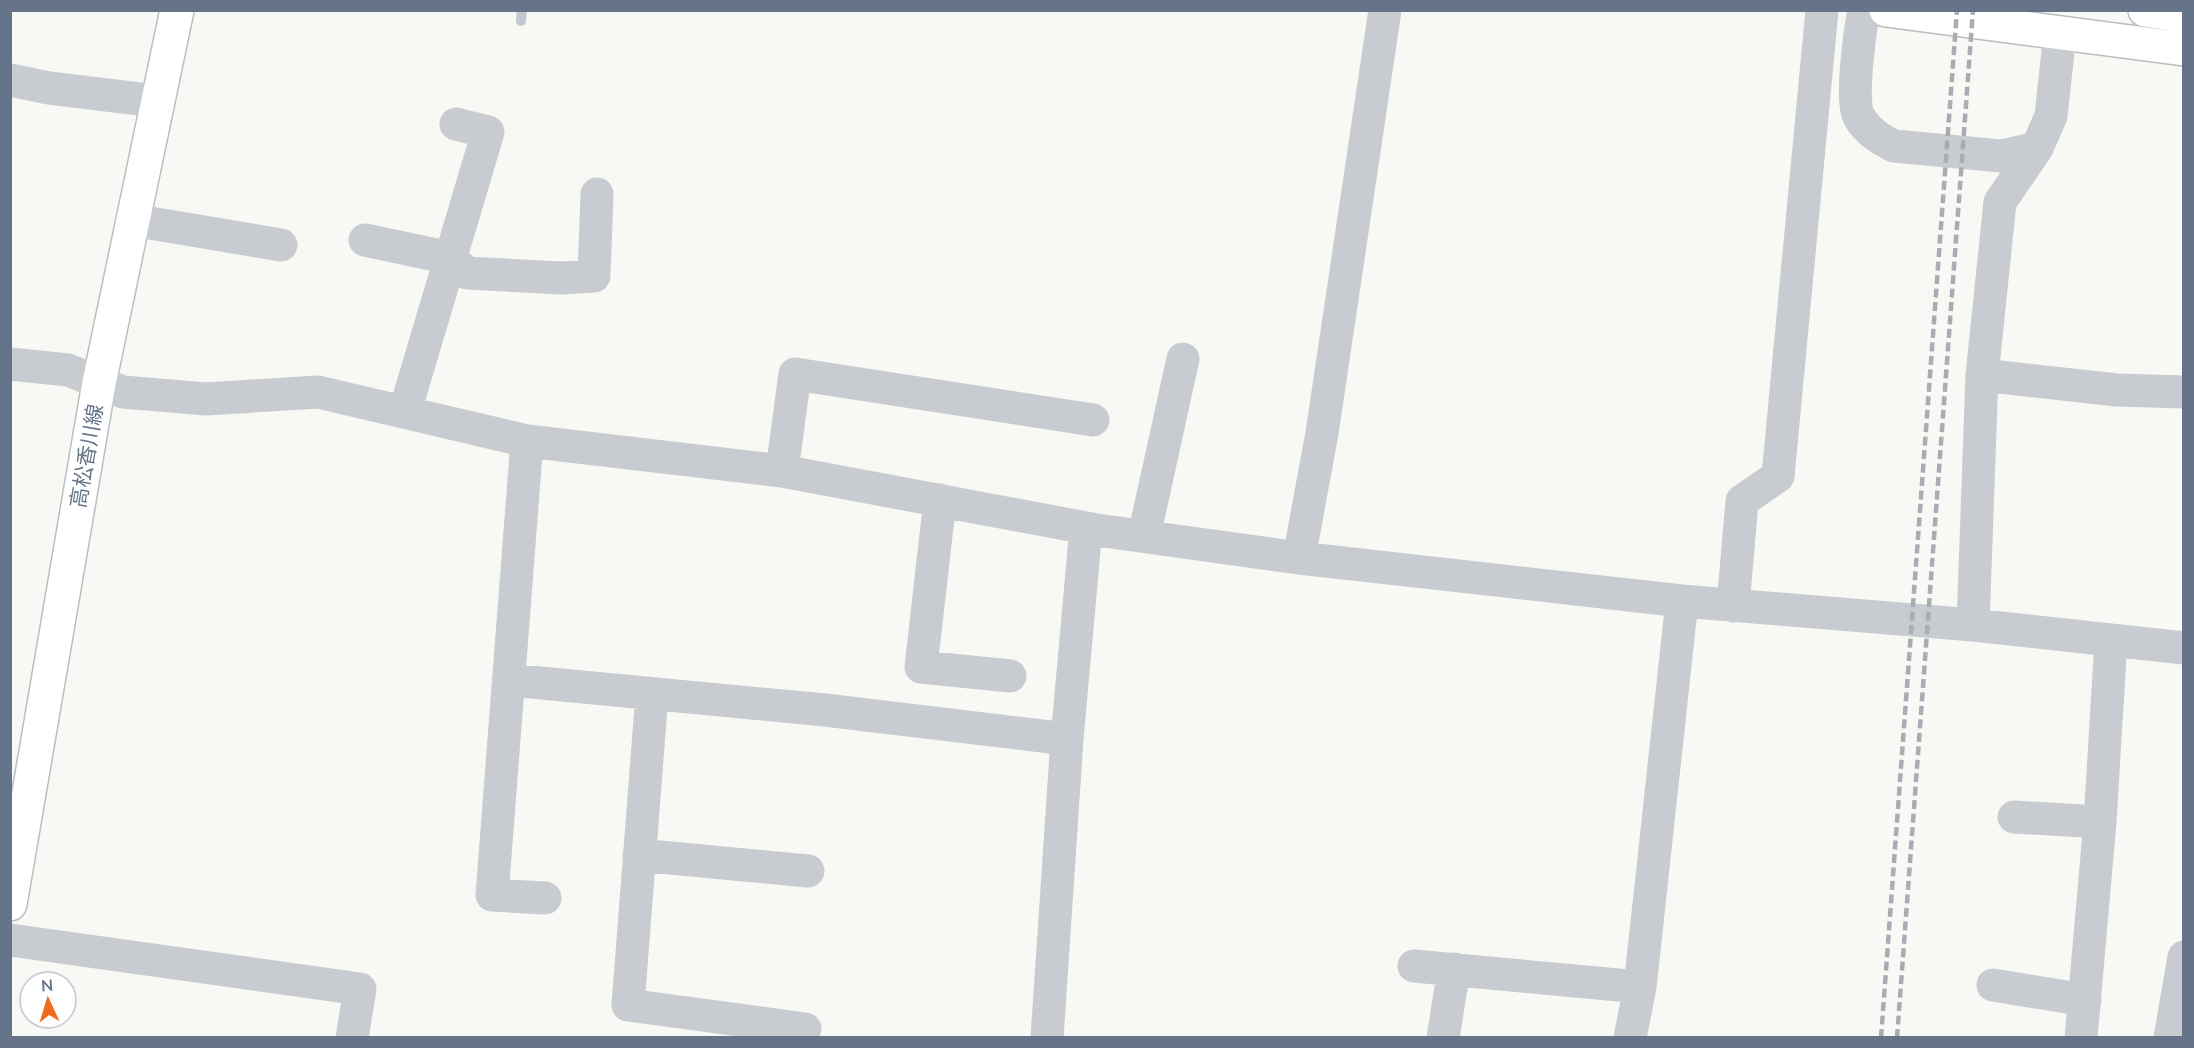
<svg xmlns="http://www.w3.org/2000/svg" width="2194" height="1048" font-family="'Nunito Sans','Noto Sans JP',sans-serif">
<rect width="100%" height="100%" fill="#f8f8f5"/>
<g fill="none" stroke-linecap="round" stroke-linejoin="round">
<!-- stream -->
<path stroke="#bfc9cf" stroke-width="10" d="M521,21L522,10"/>
<!-- secondary casing -->
<g stroke="#babec4" stroke-width="36">
<path id="secondary" d="M10,904L99,383L177,10"/>
</g>
<!-- highway casing -->
<g stroke="#babdc1" stroke-width="36">
<path id="highway" d="M1886,10L2184,49
M2145,10L2184,16"/>
</g>
<!-- street -->
<path stroke="#c8cbcf" stroke-width="33" d="M1864,10C1860,31 1850,101 1859,117C1868,132 1880,139 1894,146L2001,156L2037,148
M10,80L49,88L156,101
M132,220L281,245
M365,240L450,258L467,273L561,278L594,276L597,194
M10,364L68,370L123,392L206,399L318,392L527,441L782,471L1097,530L1299,558L1682,601L1973,625L2184,648
M1982,375L2117,390L2184,392
M405,411L488,132L456,124
M527,441L492,895L545,898
M782,471L795,374L1093,420
M940,500L921,667L1010,676
M1144,536L1183,359
M1299,558L1322,433L1385,10
M1733,606L1742,501L1778,476L1822,10
M1973,625L1982,375L2000,202L2037,148L2051,116L2060,33
M509,680L825,710L1067,739
M652,694L628,1005L805,1029
M2014,817L2100,822
M639,855L808,871
M10,940L360,989L352,1038
M1414,966L1640,987
M1993,985L2085,1000
M1047,1038L1067,739L1086,528
M1443,1038L1454,969
M1630,1038L1640,987L1682,601
M2081,1038L2100,822L2111,640
M2170,1038L2184,957"/>
<!-- secondary -->
<use href="#secondary" stroke="#fff" stroke-width="33"/>
<!-- highway -->
<use href="#highway" stroke="#fff" stroke-width="33"/>
<!-- rail -->
<path stroke="#a8adb4" stroke-width="4.5" stroke-dasharray="9 4.5" stroke-linecap="butt" d="M1881,1038L1957,10
M1897,1038L1973,10"/>
</g>
<g text-anchor="middle" stroke-width="6" stroke-linejoin="round" paint-order="stroke">
<!-- street labels -->
<g font-size="21" fill="#657488" stroke="#fff">
<text transform="translate(87 456) rotate(-80)" y="7">高松香川線</text>
</g>
</g>
<!-- border -->
<rect width="2194" height="1048" fill="none" stroke="#657488" stroke-width="24"/>
<!-- north arrow -->
<g transform="translate(48 1000) rotate(356)"><circle r="28" fill="#ffffff" stroke="#c1c7cf" stroke-width="1.5"/>
<path d="M0-4.5L10 22L0 15L-10 22Z" fill="#f0691d"/>
<text y="-9" font-size="16" font-weight="bold" text-anchor="middle" fill="#657488">N</text>
</g>
</svg>
